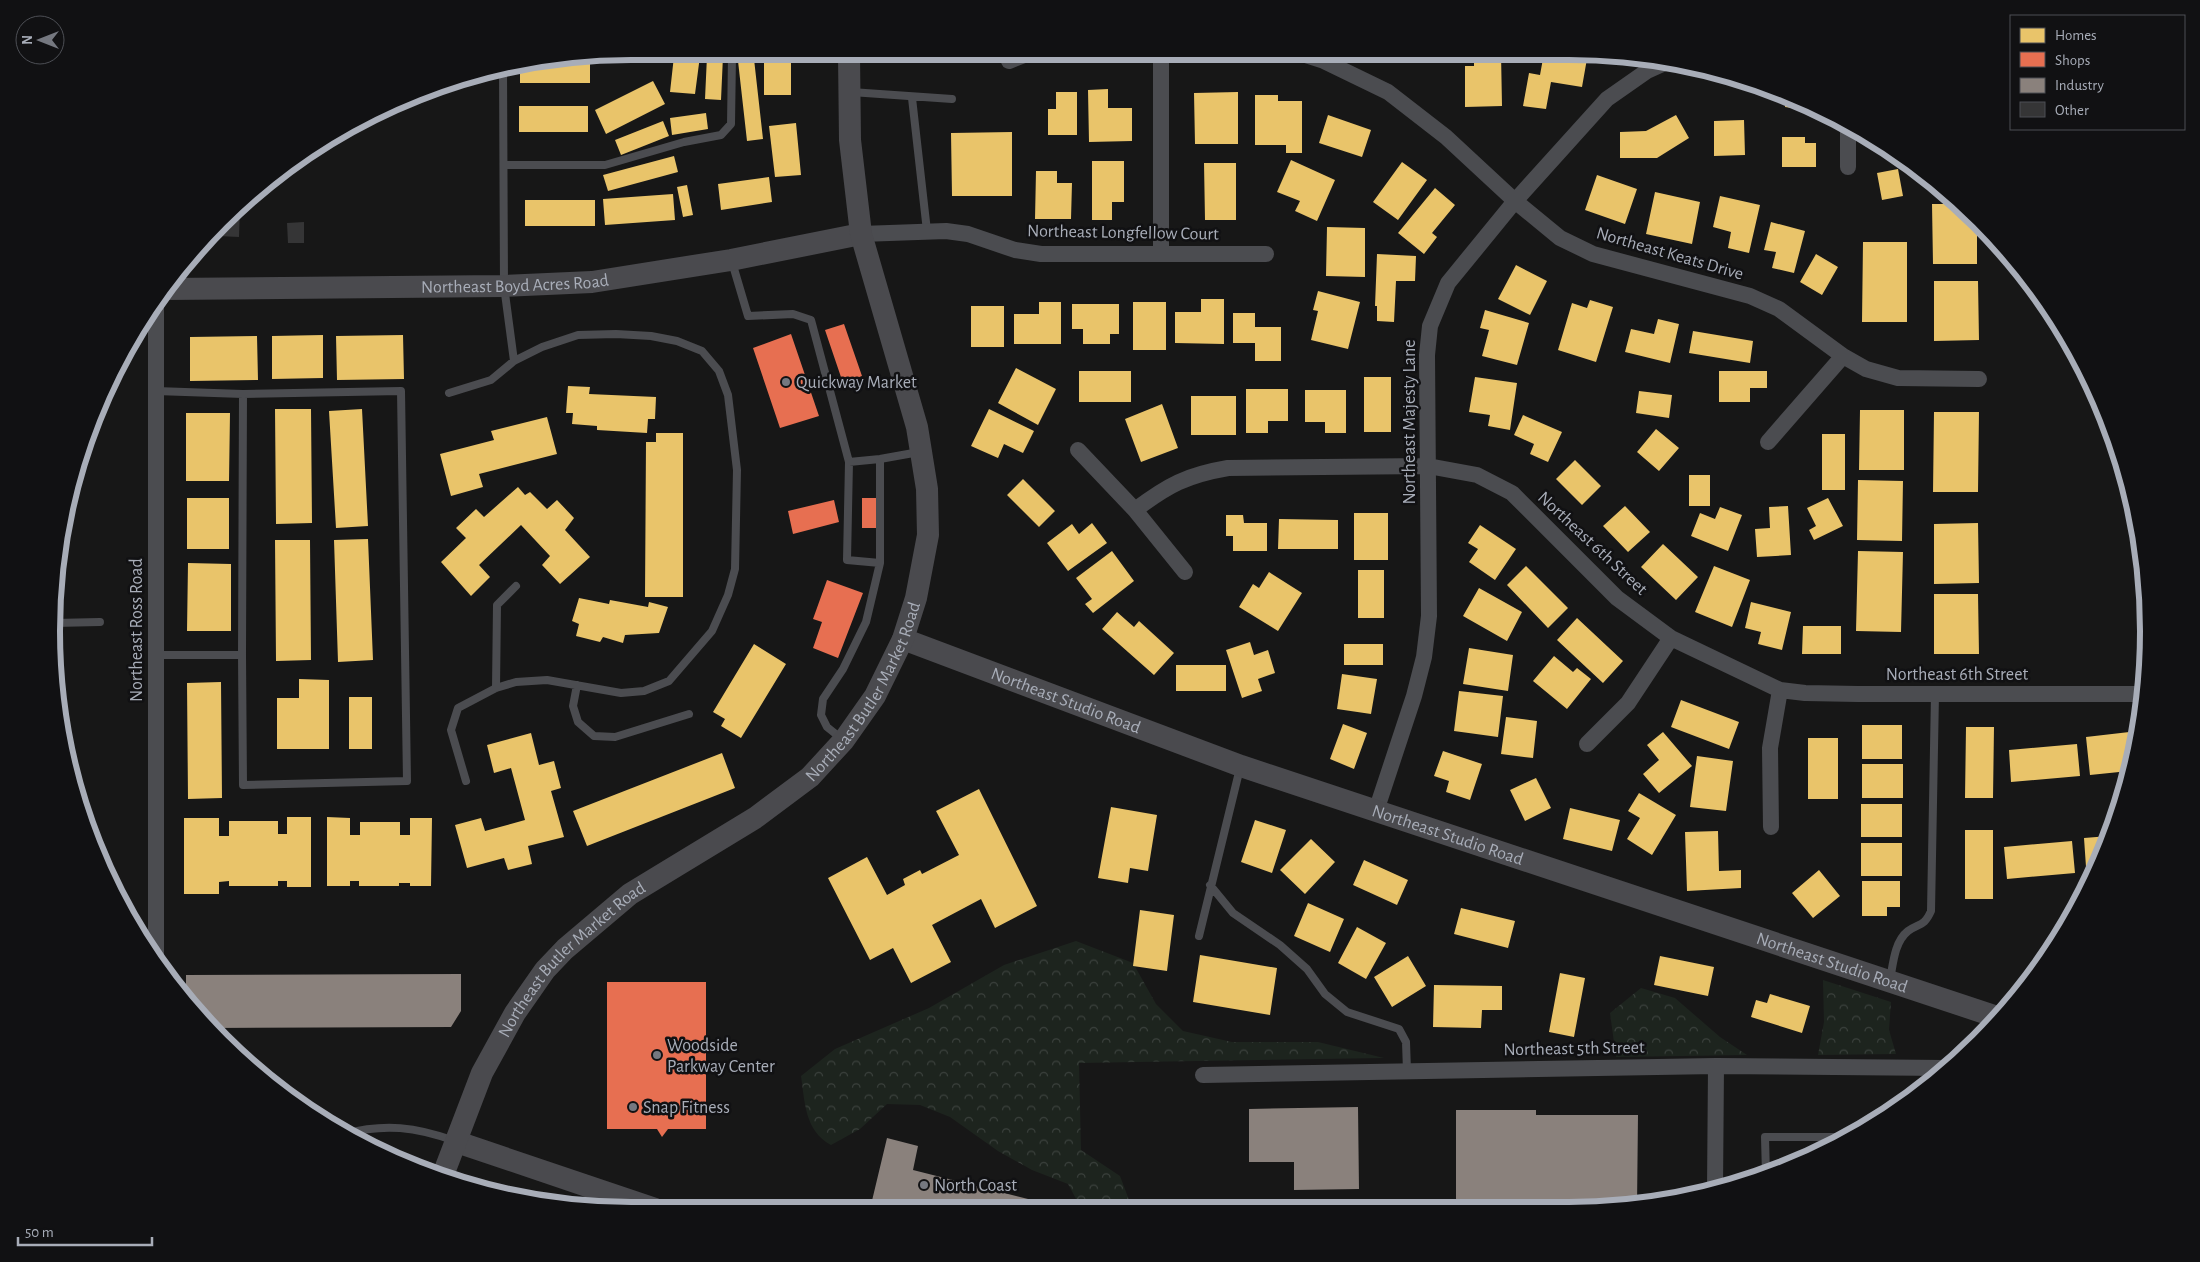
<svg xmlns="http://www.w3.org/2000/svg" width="2200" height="1262" font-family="'Alegreya Sans',sans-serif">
<defs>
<pattern id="forest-crowns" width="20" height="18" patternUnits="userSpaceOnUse" patternTransform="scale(1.25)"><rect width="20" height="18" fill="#1d241e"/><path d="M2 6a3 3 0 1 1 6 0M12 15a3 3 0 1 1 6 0" fill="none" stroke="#3b413d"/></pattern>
</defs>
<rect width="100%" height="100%" fill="#171717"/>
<!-- forest -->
<path fill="url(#forest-crowns)" d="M1076,941L1133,963L1156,1004L1183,1031L1232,1042H1318L1384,1058L1079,1063L1081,1150L1120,1176L1129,1200L1119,1208H1081L1068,1184L1032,1170L998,1151L950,1117L920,1105L887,1104L860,1129L831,1145C805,1131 805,1103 801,1076L835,1049L929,1008L1004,965Z
M1823,980L1891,1002L1889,1030L1896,1054L1818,1055L1824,1022Z
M1641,988L1675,998L1720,1037L1747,1055L1616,1057L1610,1013Z"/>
<!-- homes -->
<path fill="#e9c46a" d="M1463,53H1501L1502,106L1465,107V66H1474V55H1463Z
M1544,53H1588L1582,87L1551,82L1546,109L1523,106L1529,73L1540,75Z
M791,55V95H764V56Z
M555,56H590V83H520V65Z
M674,56H700L695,94L670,92Z
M707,56H723L721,100L705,99Z
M754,59L763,139L747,141L738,61Z
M653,81L665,104L606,134L595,110Z
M1108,89V108H1132V141L1089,142L1088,90Z
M1056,92H1077V135H1048V109H1056Z
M1238,92V144H1195L1194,93Z
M1255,95H1278V101H1302V153H1286V145H1255Z
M1786,99L1814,110V111L1785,107Z
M519,106H588V132H519Z
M706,113L708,129L672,135L670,118Z
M1328,115L1371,130L1362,157L1319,143Z
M1676,115L1689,138L1657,158H1620V132L1646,131Z
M1744,120L1745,155L1714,156V121Z
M663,121L669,136L621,155L615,140Z
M796,123L801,175L775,177L769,126Z
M1012,132V196H952L951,133Z
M1782,137H1805V143H1816V167H1782Z
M674,156L678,172L608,191L603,175Z
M1291,160L1335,180L1317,221L1295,211L1300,201L1277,192Z
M1092,161H1124V202H1112V220H1092Z
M1402,162L1427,180L1398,220L1373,202Z
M1204,163H1236V220H1205Z
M1898,169L1903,196L1882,200L1877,173Z
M1036,171H1057V183H1072L1071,219H1035Z
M1597,175L1637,189L1625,224L1585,210Z
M769,177L772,202L721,210L718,184Z
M687,185L693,215L683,217L677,187Z
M1435,188L1455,205L1432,233L1437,237L1424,254L1398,233Z
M1655,192L1700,202L1692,244L1646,234Z
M673,194L675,220L605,225L603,199Z
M1720,196L1760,205L1749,253L1728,248L1731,232L1713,227Z
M525,200H595V226H525Z
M1932,204H1960L1977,223V264H1933Z
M1771,222L1805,231L1794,273L1772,268L1776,252L1764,250Z
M1327,227L1365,228V277L1326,276Z
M1863,242H1907V322H1862Z
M1377,254L1416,256L1415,281H1396L1394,322L1377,321V306H1375Z
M1816,254L1838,267L1822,295L1800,282Z
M1516,265L1547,281L1530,315L1498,299Z
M1934,281H1978L1979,340L1934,341Z
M1318,291L1360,302L1348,349L1311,340L1318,311L1313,310Z
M1201,299H1224V344L1175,343V312H1201Z
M1590,300L1613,307L1596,362L1558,350L1572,303L1587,308Z
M1039,302H1061V344H1014V314H1039Z
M1133,302H1166V350H1133Z
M1072,304H1119V334H1110V344H1083V329H1072Z
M971,306H1004V347H971Z
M1485,310L1529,323L1517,365L1482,356L1489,330L1480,328Z
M1233,313H1255V327H1281V361H1255V343H1233Z
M1658,319L1679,324L1670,363L1625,352L1631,329L1654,334Z
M1693,331L1753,341L1750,363L1689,353Z
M323,335V378L272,379V336Z
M403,335L404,379L337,380L336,336Z
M257,336L258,380L190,381V337Z
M1016,368L1056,389L1038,425L998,403Z
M1079,371H1131V402H1079Z
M1719,371H1767V388H1750V402H1719Z
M1364,377H1391V432H1364Z
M1475,377L1517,383L1510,430L1488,426L1490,415L1469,412Z
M568,386L590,387L589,394L656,397L655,419H648L647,433L597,430V426L572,424L573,413H566Z
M1246,389H1288V421H1268V433H1246Z
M1305,390H1346V433H1325V422H1305Z
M1639,391L1672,395L1669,418L1636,413Z
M1191,396H1236V435H1191Z
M1162,404L1178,448L1141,462L1125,419Z
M275,409H311L312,523L276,524Z
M362,409L368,526L336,528L329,411Z
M989,409L1034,431L1023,453L1004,444L998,458L971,446Z
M1860,410H1904V470H1859Z
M1934,412H1979L1978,492H1933Z
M186,413H230L229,481H186Z
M1523,415L1562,432L1548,462L1530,454L1534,444L1514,435Z
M547,417L557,454L479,474L483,487L451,496L440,454L494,440L491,431Z
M1656,429L1679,448L1659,471L1637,452Z
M656,433H683V597H645L646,442H656Z
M1822,434H1845V490H1822Z
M1575,460L1601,486L1582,505L1556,479Z
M1689,475H1710V506H1689Z
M1023,479L1055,511L1039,527L1007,495Z
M1858,480L1903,481L1902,541L1857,540Z
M518,487L525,495L530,492L547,509L557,500L574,518L565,530L590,557L560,584L542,565L550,556L521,525L479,565L490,577L471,596L441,562L466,538L456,528L476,509L484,517Z
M187,498H229V549H187Z
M1828,498L1843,526L1814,540L1809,530L1816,526L1807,508Z
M1625,506L1650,532L1628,552L1603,526Z
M1788,506L1791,555L1757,557L1755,529L1770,528L1769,507Z
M1720,507L1742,515L1728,551L1691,536L1700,513L1715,519Z
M1354,513H1388V560H1354Z
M1226,515H1243L1244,523H1267V551H1233V536H1226Z
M1279,519L1338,520V549H1278Z
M1092,523L1107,543L1068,571L1047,543L1072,524L1079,534Z
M1978,523L1979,583L1934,584V524Z
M1480,525L1516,549L1495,580L1469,562L1478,549L1468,543Z
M368,539L373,660L338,662L334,540Z
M275,540H310L311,660L276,661Z
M1663,544L1698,577L1676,600L1641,567Z
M1112,551L1134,581L1093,613L1085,604L1092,599L1076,578Z
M1858,551L1903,552L1901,632L1856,631Z
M188,563L231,564V631H187Z
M1526,566L1568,608L1548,628L1507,585Z
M1714,566L1750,580L1732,627L1695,612Z
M1358,570H1384V618H1358Z
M1269,572L1302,593L1278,631L1239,607L1253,584L1259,588Z
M1479,588L1522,612L1507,641L1463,616Z
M1934,594H1978L1979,654H1934Z
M579,598L609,604L610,600L648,607L649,602L668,607L659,633L625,635L623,643L603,637L600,642L576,636L579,624L572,621Z
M1751,602L1791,612L1782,650L1758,644L1761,632L1745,628Z
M1117,612L1134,627L1139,621L1174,653L1154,675L1102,629Z
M1577,618L1623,661L1603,683L1557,640Z
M1803,626H1841V654H1802Z
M1250,642L1254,655L1268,650L1275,673L1258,679L1262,691L1242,698L1226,650Z
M754,644L786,664L741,738L721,726L725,719L713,712Z
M1344,644H1383V665H1344Z
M1469,648L1513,655L1508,691L1463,684Z
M1554,656L1573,672L1577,668L1591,679L1567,709L1533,681Z
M1176,665H1226V691H1176Z
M1342,674L1377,679L1371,714L1337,709Z
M299,679L329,680V749H277V698H299Z
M221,682L222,798L188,799L187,683Z
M1459,691L1503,696L1498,737L1454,731Z
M349,697H372V749H349Z
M1681,700L1739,722L1729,749L1671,727Z
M1506,717L1537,721L1533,758L1501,754Z
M1343,724L1367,733L1354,769L1330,759Z
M1862,725H1902V759H1862Z
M1966,727H1994L1993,798H1965Z
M2138,731L2129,771L2090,775L2086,737Z
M1663,732L1692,766L1659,793L1643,774L1659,760L1647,745Z
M531,733L539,765L554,761L561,788L551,791L564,837L528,846L532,864L508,870L504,858L467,868L455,825L481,818L485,831L525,820L511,768L494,773L487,745Z
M1808,738H1838V799H1808Z
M2077,744L2080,776L2011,782L2009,750Z
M1443,751L1482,764L1470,800L1446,792L1449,781L1434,776Z
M722,753L735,788L587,846L573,811Z
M1697,756L1733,761L1726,811L1690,807Z
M1862,764H1903V798H1862Z
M1536,778L1551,808L1525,821L1510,790Z
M979,789L1037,906L995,928L981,899L932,925L951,962L911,983L893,948L870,960L828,878L867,857L887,895L905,885L903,879L920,870L922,874L959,855L936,811Z
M1639,793L1676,815L1652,855L1627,839L1640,818L1628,811Z
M1861,804H1902V837H1861Z
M1111,807L1157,815L1148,871L1130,868L1128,883L1098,878Z
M1570,808L1620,820L1612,851L1563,839Z
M287,817H311V887H287V881H278V886H229V881L219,882V894H184V818H219V836H229V821H278V834H287Z
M327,817L350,818V835H360V822H400V835H410V818H432L431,886H410V883H399V886H359V881H350V886H327Z
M1255,820L1286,830L1272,873L1241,862Z
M1965,830H1993V899H1965Z
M1718,831L1719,871L1741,870V888L1687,891L1685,832Z
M2109,836L2096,867H2086L2084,838Z
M1311,839L1335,862L1305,894L1280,870Z
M2072,841L2075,873L2007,879L2004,847Z
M1861,843H1902V876H1861Z
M1364,860L1408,880L1397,905L1353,885Z
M1819,870L1840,896L1813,918L1792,893Z
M1862,881H1900V907H1887V916H1862Z
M1308,903L1344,919L1330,952L1294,936Z
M1461,908L1515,921L1508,948L1454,934Z
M1140,910L1174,915L1167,971L1133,966Z
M1357,927L1386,943L1366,979L1338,963Z
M1200,955L1277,968L1270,1015L1193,1002Z
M1408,956L1426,986L1392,1007L1374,977Z
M1660,956L1714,967L1708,996L1654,985Z
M1560,973L1585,978L1574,1037L1549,1032Z
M1434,985L1502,986V1010H1482L1481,1028L1433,1027Z
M1770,994L1810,1006L1802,1033L1751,1017L1756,1000L1767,1003Z"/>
<!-- shops -->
<path fill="#e76f51" d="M844,324L862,376L843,383L825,330Z
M791,334L819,416L780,428L753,348Z
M862,498H876V528H862Z
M834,500L839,522L793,534L788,511Z
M827,580L863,593L838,658L813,648L822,622L813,619Z
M607,982H706V1129H668L662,1137L657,1129H607Z"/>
<!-- industry -->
<path fill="#8a817c" d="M461,974V1011L451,1027L210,1028L186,1000V975Z
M1358,1107L1359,1189L1294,1190V1162H1249V1109Z
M1456,1110H1536V1115H1638L1637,1206H1456Z
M887,1138L918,1146L913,1170L1032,1200L1030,1208L870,1209Z"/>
<!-- building -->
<path fill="#353536" d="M237,207H240L239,237L218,236V241H205L221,221Z
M304,222V243H288L287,223Z"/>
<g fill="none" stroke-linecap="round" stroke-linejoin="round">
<!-- lane -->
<path stroke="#4b4c50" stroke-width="8" d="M503,68L504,286L514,361
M851,92L952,99
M912,98L927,231
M504,165H605L684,142L721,135L731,124L732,56
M732,262L748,316L793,314L811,320L849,462L847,560L880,563V459
M156,391L243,394L242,655H156
M449,393L491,380L514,361L542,347L578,335L616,334L651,336L677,341L702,351L719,371L728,395L737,470L735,569L728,595L712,631L669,681L644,691L621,693L547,680L516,682L496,688L458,708L451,730L466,781
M849,462L880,459L919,452
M54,623L100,622
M242,655L243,785L407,781L401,391L243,394
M577,685L573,706L578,722L594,736L615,737L689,714
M496,688L497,605L516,586
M842,739L827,727L821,715L823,699L843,669L866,622L880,563
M1210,885L1233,913L1280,945L1307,969L1325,994L1347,1012L1399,1029L1406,1042L1407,1071
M1199,936L1240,768
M1890,980C1893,965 1894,942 1908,931C1919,923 1924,927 1931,911L1935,694
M344,1134C385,1123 416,1127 455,1141
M1766,1175L1765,1137H1843"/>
<!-- street -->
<path stroke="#4b4c50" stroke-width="16" d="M1161,54V254
M1302,54L1324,61L1388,92L1446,137L1515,201L1560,238L1593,254L1750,296L1779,309L1843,356L1866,369L1898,378L1979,379
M1009,61L1024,55
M1848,124V167
M861,234L946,231L968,234L1015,250L1041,254H1266
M156,301V959
M1768,442L1843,356
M1078,450L1135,510L1185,572
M1135,510C1168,485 1187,475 1228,468L1428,466L1477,475L1512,493L1617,598L1671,638L1780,690L1805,693L1858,694H2144
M1587,744L1628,703L1671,638
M1376,811L1414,696L1424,657L1429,616L1427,355L1430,326L1448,283L1515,201L1607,99L1647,71L1667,62
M1771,827L1770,748L1780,690
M1203,1075L1716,1066L1946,1068
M1715,1189L1716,1066"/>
<!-- secondary -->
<g stroke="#4a4a4e" stroke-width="22">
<path id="s1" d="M165,289L504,286L592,282L731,260L861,234"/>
<path id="s2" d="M903,639L1241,766L1997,1017"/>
<path d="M457,1142L655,1209"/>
<path id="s3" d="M443,1175L482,1073L515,1013L545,970L565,949L630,894L755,818L810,777L844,740L875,696L903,639L916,598L928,535L927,489L917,427L861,234L850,140L849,55"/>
</g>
</g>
<!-- markers -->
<g fill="#757880" stroke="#111113" stroke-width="2">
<circle cx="786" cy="382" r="5"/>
<circle cx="657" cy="1055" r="5"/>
<circle cx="633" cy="1107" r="5"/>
<circle cx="924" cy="1185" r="5"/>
</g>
<g text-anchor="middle" stroke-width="5" stroke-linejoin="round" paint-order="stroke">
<!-- street labels -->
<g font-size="18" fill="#a8adb8" stroke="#111113">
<text transform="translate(1123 232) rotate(1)" y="6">Northeast Longfellow Court</text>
<text transform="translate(1670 253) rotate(16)" y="6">Northeast Keats Drive</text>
<text dy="6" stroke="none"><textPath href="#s1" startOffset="350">Northeast Boyd Acres Road</textPath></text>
<text transform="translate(1409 422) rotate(-90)" y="6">Northeast Majesty Lane</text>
<text transform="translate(1593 543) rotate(43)" y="6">Northeast 6th Street</text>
<text transform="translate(136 630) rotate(-90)" y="6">Northeast Ross Road</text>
<text x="1957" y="680">Northeast 6th Street</text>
<text dy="6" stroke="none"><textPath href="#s3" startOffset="661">Northeast Butler Market Road</textPath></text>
<text dy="6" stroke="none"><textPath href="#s2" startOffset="174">Northeast Studio Road</textPath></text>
<text dy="6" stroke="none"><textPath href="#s2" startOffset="579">Northeast Studio Road</textPath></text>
<text dy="6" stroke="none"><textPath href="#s3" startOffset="256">Northeast Butler Market Road</textPath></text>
<text dy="6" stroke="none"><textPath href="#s2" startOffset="984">Northeast Studio Road</textPath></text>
<text transform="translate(1574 1048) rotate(-1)" y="6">Northeast 5th Street</text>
</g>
<!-- poi labels -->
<g font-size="18" fill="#a8adb8" stroke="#111113" text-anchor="start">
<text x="796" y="388">Quickway Market</text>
<text x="667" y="1051">Woodside<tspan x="667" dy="21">Parkway Center</tspan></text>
<text x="643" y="1113">Snap Fitness</text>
<text x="934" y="1191">North Coast</text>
</g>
</g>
<!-- crop -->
<path d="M0 0H2200V1262H0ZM631 60H1569A571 571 0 0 1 2140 631V631A571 571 0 0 1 1569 1202H631A571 571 0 0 1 60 631V631A571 571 0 0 1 631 60Z" fill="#111113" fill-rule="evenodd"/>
<path fill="none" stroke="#a8adb8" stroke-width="6" d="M631 60H1569A571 571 0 0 1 2140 631V631A571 571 0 0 1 1569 1202H631A571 571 0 0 1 60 631V631A571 571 0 0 1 631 60Z"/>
<!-- legend -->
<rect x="2010" y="15" width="175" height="115" fill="#111113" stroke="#4d4f55"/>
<rect x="2020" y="28" width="25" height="15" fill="#e9c46a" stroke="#4d4f55"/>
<text x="2055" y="40" font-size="15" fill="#a8adb8">Homes</text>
<rect x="2020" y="52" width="25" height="15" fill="#e76f51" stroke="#4d4f55"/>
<text x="2055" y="65" font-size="15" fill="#a8adb8">Shops</text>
<rect x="2020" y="78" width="25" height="15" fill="#8a817c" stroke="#4d4f55"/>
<text x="2055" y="90" font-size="15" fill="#a8adb8">Industry</text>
<rect x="2020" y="102" width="25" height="15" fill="#353536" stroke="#4d4f55"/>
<text x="2055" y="115" font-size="15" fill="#a8adb8">Other</text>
<!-- north arrow -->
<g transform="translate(40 40) rotate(270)"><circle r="24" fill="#111113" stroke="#4d4f55"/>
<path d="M0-4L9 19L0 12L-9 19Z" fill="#757880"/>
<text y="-8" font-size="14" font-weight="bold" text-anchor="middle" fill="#a8adb8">N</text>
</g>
<!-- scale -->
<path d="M18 1237v8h134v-8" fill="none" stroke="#a8adb8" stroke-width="2.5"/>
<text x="25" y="1237" font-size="15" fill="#a8adb8" stroke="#111113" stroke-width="4" paint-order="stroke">50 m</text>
</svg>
